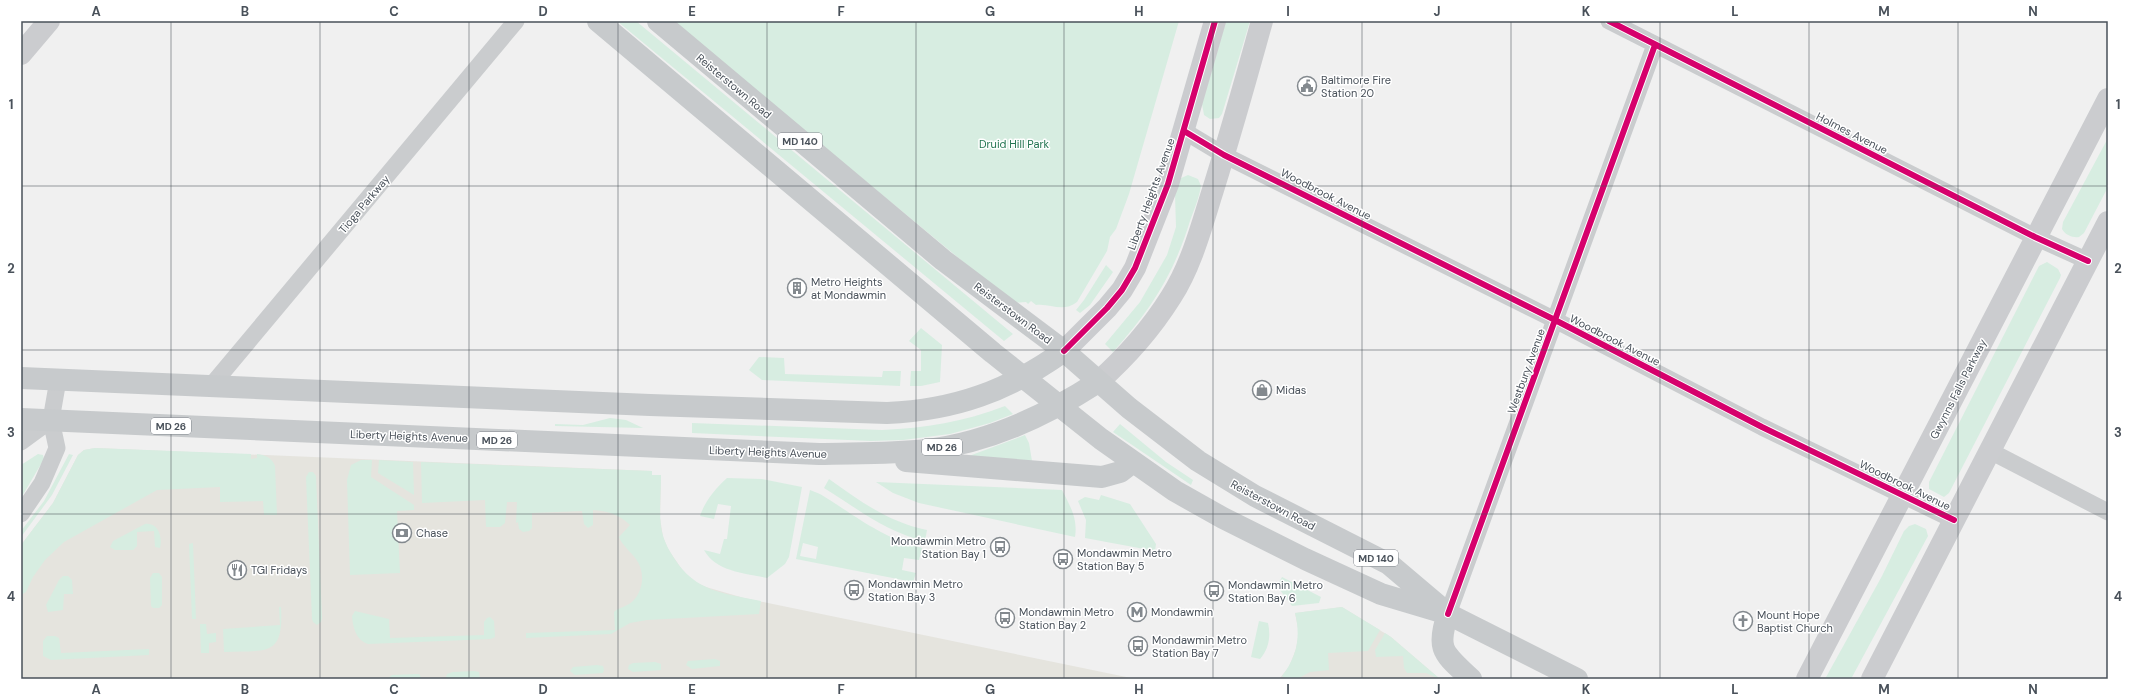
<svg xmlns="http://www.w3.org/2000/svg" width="2129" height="700" font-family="'DM Sans',sans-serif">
<rect width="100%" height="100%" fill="#f0f0f0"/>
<!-- commercial -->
<path fill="#e5e4de" d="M95,448L652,471V475H661L660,518L663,537L668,549L685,574L695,582L706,587L744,598L1136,679H21V545L53,503L78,455L84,450Z
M1342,607L1391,637L1440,679H1279L1289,667L1296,649L1299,632L1295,613Z"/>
<!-- green -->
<path fill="#d7ede1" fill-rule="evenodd" d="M617,21H636L1013,334L1004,341Z
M672,21H1179L1129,194L1116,229L1110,237L1107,251L1077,302C1063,313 1050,303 1036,305L1031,301L1028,304L1026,302L1013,303Z
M1226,21H1250L1222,114L1219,118L1210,119L1204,115L1202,104Z
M2108,138V187L2084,233L2079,237C2073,238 2065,235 2062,229L2063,222Z
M1188,175L1198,179L1201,186C1199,198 1194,210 1190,221C1173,276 1151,309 1113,352L1105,344L1140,302L1167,255L1176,227L1175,195L1179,179Z
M2047,262L2058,269L2061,275L2060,278L1949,493L1944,497L1929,489V482L2039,266Z
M1106,265L1113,272L1090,305L1080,313L1076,310L1084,300Z
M921,328L942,345L940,382L921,386H910L911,371H921V350L909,341Z
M759,357L784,358L785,374L882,377L883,371H901L900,386L762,380L749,370Z
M1005,406L1013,414L990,423L950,434L903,440L871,441L692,433V423L882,430C925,428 964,422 1005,406Z
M610,418L626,420L643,428L555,426V424L583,425Z
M1120,424L1166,462L1193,480L1191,485L1113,432Z
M1025,435L1029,443L1032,461L969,456Z
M95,448L251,454V459L257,458V454C266,455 272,458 275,466L277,515H264L263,501L220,502V487L157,490L64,542L45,560L33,577L26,592L21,595V545L53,503L78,455L84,450Z
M38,454L43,455L44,459L21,498V465Z
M69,454L73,455L52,495L21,537V531L44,501Z
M361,460H372L371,477L414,505V510L397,511L400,573L350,575L347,480L351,465Z
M379,460L413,462L414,495L378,473Z
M421,462L652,471V475H661C661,492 659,510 661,527C663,539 668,549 674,558C695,592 726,594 761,601L759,614L647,620L630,623L611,634L526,638V633L615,630L614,612C619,607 627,607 633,601C644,590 645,571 636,559C630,551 622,545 619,537L630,525C619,514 607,511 593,510V525L588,528L584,524L582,511L532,513V528L529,531L523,532L519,529L518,522L516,523L517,502H507L505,523L500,527H486L485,500L422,503Z
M309,472H313L316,476L322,618L321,622L317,625L313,622L312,619L306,477Z
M727,478L762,479L802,487L789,557L785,564L767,578C745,573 716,572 704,550L720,554L724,539H727L731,506L718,504L714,519L700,516C705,501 715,489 727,478Z
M829,479C860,501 888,522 927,530L925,541C885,532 857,508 824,488Z
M876,482L1062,490C1070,506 1078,518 1075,537L919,503L893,493Z
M810,490L820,494C856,516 880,537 922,548L919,560L904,558L902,570L916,573L913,582L796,559ZM803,543L818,547L816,559L800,556Z
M1101,495L1130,504L1156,544L1155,551L1085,538L1086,520L1078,501L1085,497L1099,500Z
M145,524C158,522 163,537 160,548L155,547L154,531L137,532V546L133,550H115L110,547L113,541Z
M1915,524L1926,529L1928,536L1851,679H1825L1882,576L1904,531L1909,526Z
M193,543L196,619H192L189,544Z
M153,573H159L162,577V605L159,608H153L151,606L150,578Z
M63,576H68L72,580L73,594H64L63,610L48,612L46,605L59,580Z
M1282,577L1321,597L1319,603L1292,606L1277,586Z
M279,607H281C284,658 266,650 224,652L223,629L280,625Z
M1342,607L1380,630L1368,651L1328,653L1329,670L1310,672L1297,679H1285L1282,676C1297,657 1301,637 1295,613Z
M355,611L389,619L390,638L484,635V622L487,618L490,617L494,621L495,637L491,639L368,644C356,640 353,628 352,616Z
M1259,621L1268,623C1271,636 1269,649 1260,659L1251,657Z
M200,624H206L207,634L216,633V642L209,643V653H201Z
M1385,633L1391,637L1440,679L1426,673H1407L1404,668L1403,656L1376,657L1375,650Z
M47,636H55L59,638L61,653L149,649V655L51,660L43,656V641Z
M715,659L720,661V666L692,669L686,665L688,661Z
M655,662L661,664V670L633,672L628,669L629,665L633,663Z
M597,665L603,666L604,670L603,673L575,675L570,671L573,667Z
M474,671L479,672L480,679H447L446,677L447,674L453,672Z
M416,674H419L422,679H387L392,675Z"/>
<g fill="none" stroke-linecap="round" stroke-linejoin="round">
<!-- street -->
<path stroke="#caccce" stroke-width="17" d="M1609,21L2035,237L2088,261
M1184,131L1224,155L1555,320L1762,427L1954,520
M211,386L516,21
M21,442L51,420
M1990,451L2108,512
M21,514L42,483L57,448L51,420L58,380
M1448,614L1655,45"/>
<!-- secondary -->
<path stroke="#cbcccf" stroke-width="22" d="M21,54L49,21
M1064,351L1107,308L1122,290L1135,268L1168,184L1215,21
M1098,382C1126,357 1151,329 1171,297C1191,266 1201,228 1212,193C1230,136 1246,79 1262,21
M1807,679L2108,99
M1872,679L2108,222"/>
<!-- primary -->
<path stroke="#c7cacc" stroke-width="22" d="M598,21L993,353L1101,439L1175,491L1223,518L1305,559L1381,594L1448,614L1577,679
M658,21L943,260L1064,351L1129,408L1198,461L1255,496L1389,564L1441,608
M21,378L650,405L887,413C955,410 1008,391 1064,351
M21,419L819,454C855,453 891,454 926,450C987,443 1047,415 1098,382
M906,461L1102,477L1120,472L1133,462
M1448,614C1435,651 1445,654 1471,679"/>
<!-- cycleway casing -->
<g stroke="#fff" stroke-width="8">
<path id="cycleway" d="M1609,21L2035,237L2088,261
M1184,131L1224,155L1555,320L1762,427L1954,520
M1064,351L1107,308L1122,290L1135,268L1168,184L1215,21
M1448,614L1655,45"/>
</g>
<!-- cycleway -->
<use href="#cycleway" stroke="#d6006c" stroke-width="6"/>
</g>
<!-- grid -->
<path fill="none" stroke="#49515a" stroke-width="1" stroke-opacity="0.55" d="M171,21V679M320,21V679M469,21V679M618,21V679M767,21V679M916,21V679M1064,21V679M1213,21V679M1362,21V679M1511,21V679M1660,21V679M1809,21V679M1958,21V679M21,186H2108M21,350H2108M21,514H2108"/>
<!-- icons -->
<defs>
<g id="civic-ring" transform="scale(1)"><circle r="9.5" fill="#fff" stroke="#83898e" stroke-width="1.5"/><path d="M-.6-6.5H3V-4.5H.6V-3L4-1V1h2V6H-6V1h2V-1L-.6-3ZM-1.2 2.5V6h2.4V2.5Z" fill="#83898e"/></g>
<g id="building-ring" transform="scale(1)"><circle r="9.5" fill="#fff" stroke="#83898e" stroke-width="1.5"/><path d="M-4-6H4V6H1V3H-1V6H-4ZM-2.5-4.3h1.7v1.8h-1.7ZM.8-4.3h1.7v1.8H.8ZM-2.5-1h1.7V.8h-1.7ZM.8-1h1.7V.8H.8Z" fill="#83898e"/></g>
<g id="shop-ring" transform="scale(1)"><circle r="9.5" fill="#fff" stroke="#83898e" stroke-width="1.5"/><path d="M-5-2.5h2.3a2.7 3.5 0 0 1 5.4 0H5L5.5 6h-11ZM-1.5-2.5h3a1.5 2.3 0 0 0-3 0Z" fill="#83898e"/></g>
<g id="bank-ring" transform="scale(1)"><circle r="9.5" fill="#fff" stroke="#83898e" stroke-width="1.5"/><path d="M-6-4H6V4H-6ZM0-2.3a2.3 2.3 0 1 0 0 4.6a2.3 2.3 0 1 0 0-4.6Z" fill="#83898e"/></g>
<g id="bus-ring" transform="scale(1)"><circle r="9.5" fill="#fff" stroke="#83898e" stroke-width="1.5"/><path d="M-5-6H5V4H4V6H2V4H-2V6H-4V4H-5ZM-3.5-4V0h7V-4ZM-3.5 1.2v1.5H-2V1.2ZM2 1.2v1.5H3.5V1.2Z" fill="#83898e"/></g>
<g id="restaurant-ring" transform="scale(1)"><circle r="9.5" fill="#fff" stroke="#83898e" stroke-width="1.5"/><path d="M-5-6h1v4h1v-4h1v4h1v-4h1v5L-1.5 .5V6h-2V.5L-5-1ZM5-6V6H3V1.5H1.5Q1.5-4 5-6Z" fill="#83898e"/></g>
<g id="metro-ring" transform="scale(1)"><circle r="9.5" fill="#fff" stroke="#83898e" stroke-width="1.5"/><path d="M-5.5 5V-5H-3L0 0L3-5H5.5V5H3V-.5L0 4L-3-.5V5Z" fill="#83898e"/></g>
<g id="church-ring" transform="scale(1)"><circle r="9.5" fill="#fff" stroke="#83898e" stroke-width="1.5"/><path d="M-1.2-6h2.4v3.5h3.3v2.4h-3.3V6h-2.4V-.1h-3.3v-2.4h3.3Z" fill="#83898e"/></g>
</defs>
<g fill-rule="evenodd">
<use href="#civic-ring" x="1307" y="86"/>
<use href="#building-ring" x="797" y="288"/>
<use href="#shop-ring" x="1262" y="390"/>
<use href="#bank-ring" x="402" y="533"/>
<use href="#bus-ring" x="1000" y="547"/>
<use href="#bus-ring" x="1063" y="559"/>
<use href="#restaurant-ring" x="237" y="570"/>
<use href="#bus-ring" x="854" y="590"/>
<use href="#bus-ring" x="1214" y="591"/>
<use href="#metro-ring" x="1137" y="612"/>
<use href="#bus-ring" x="1005" y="618"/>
<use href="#church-ring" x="1743" y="621"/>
<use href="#bus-ring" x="1138" y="646"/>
</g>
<g text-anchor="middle" stroke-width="3" stroke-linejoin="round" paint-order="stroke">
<!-- shield labels -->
<g fill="#fff" stroke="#80858c" stroke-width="1">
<rect x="778" y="133" width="44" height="16" rx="3"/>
<rect x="151" y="418" width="40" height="16" rx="3"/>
<rect x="477" y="432" width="40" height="16" rx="3"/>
<rect x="922" y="439" width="40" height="16" rx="3"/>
<rect x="1354" y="550" width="44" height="16" rx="3"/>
</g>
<g font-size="10" font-weight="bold" fill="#49515a">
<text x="800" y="145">MD 140</text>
<text x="171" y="430">MD 26</text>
<text x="497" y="444">MD 26</text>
<text x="942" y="451">MD 26</text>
<text x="1376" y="562">MD 140</text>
</g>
<!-- poi labels -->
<g font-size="11" fill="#49515a" stroke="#fff" text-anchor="start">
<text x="1321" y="84">Baltimore Fire<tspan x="1321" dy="13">Station 20</tspan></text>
<text x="811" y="286">Metro Heights<tspan x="811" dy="13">at Mondawmin</tspan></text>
<text x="1276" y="394">Midas</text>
<text x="416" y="537">Chase</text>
<text x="986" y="545" text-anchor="end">Mondawmin Metro<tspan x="986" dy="13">Station Bay 1</tspan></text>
<text x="1077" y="557">Mondawmin Metro<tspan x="1077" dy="13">Station Bay 5</tspan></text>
<text x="251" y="574">TGI Fridays</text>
<text x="868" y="588">Mondawmin Metro<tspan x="868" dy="13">Station Bay 3</tspan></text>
<text x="1228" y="589">Mondawmin Metro<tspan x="1228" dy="13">Station Bay 6</tspan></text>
<text x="1019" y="616">Mondawmin Metro<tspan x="1019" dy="13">Station Bay 2</tspan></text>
<text x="1151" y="616">Mondawmin</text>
<text x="1757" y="619">Mount Hope<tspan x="1757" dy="13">Baptist Church</tspan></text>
<text x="1152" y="644">Mondawmin Metro<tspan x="1152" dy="13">Station Bay 7</tspan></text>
</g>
<!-- street labels -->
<g font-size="11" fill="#49515a" stroke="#fff">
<text transform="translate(734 86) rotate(40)" y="4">Reisterstown Road</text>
<text transform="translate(1852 133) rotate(27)" y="4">Holmes Avenue</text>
<text transform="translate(1151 194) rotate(-70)" y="4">Liberty Heights Avenue</text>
<text transform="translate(1326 194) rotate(27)" y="4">Woodbrook Avenue</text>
<text transform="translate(364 204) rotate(-50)" y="4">Tioga Parkway</text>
<text transform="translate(1013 313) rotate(37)" y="4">Reisterstown Road</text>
<text transform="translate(1615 340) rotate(27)" y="4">Woodbrook Avenue</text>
<text transform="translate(1526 371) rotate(-70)" y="4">Westbury Avenue</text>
<text transform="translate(1958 389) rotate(-63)" y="4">Gwynns Falls Parkway</text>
<text transform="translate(409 436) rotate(2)" y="4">Liberty Heights Avenue</text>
<text transform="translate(768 452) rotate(2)" y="4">Liberty Heights Avenue</text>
<text transform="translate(1905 485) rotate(26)" y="4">Woodbrook Avenue</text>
<text transform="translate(1273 505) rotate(28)" y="4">Reisterstown Road</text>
</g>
<!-- park labels -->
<g font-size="11" fill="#227450" stroke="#fff">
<text x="1014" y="148">Druid Hill Park</text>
</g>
</g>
<!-- border -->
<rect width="2129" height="700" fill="none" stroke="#ffffff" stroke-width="44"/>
<rect x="22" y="22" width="2085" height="656" fill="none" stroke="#49515a" stroke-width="1.5"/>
<g font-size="13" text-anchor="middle" font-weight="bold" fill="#49515a">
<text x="96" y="16">A</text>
<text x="245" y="16">B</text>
<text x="394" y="16">C</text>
<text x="543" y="16">D</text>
<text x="692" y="16">E</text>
<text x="841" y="16">F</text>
<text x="990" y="16">G</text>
<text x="1139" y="16">H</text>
<text x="1288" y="16">I</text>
<text x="1437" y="16">J</text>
<text x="1586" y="16">K</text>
<text x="1735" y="16">L</text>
<text x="1884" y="16">M</text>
<text x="2033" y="16">N</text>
<text x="11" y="109">1</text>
<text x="2118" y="109">1</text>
<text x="11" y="273">2</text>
<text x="2118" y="273">2</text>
<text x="11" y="437">3</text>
<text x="2118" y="437">3</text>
<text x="11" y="601">4</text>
<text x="2118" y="601">4</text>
<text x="96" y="694">A</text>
<text x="245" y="694">B</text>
<text x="394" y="694">C</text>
<text x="543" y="694">D</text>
<text x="692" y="694">E</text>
<text x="841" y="694">F</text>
<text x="990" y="694">G</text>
<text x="1139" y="694">H</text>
<text x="1288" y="694">I</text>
<text x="1437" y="694">J</text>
<text x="1586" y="694">K</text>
<text x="1735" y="694">L</text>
<text x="1884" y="694">M</text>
<text x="2033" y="694">N</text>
</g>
</svg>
